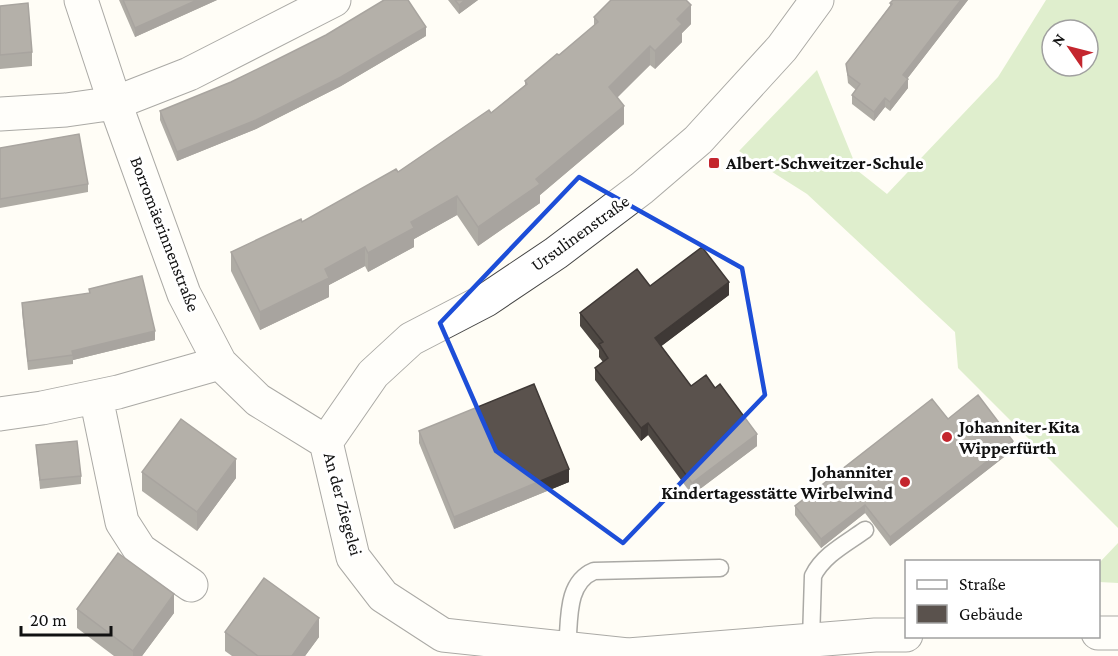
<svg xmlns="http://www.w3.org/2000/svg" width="1118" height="656" font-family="'Crimson Pro',serif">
<rect width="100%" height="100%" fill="#fffdf5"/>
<!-- forest -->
<path fill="#b9dc9c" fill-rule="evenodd" d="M1046,0H1118V528L958,368L955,332L807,194L739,151L817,70L858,171L887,194L998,77ZM1052,30H1088V66H1052Z
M1118,543V583L1099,582V563Z"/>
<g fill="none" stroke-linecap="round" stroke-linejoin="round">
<!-- service casing -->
<g stroke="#444" stroke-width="19">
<path id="service" d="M811,640L813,576C823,555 847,543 865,530
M567,648C570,622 565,583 594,571L720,568"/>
</g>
<!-- minor casing -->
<g stroke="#444" stroke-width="35">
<path id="minor" d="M81,0L115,103L184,294L220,363L258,400L326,442
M0,114L66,110L115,103L189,74L334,0
M96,397L122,522L140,550L191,585
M0,414L42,408L118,392L220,363
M326,442L353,557L383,596L443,635L628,655L875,635H906
M326,442L373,374L411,339L486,300L556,253L642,188L698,140L782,48L817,0
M1098,633H1118"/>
</g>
<!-- service -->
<use href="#service" stroke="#fff" stroke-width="16"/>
<!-- minor -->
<use href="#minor" stroke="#fff" stroke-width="33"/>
</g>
<!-- wall -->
<path fill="#4d4742" d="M119,0H217L135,37Z
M448,0H478L459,14Z
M893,0H968L907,79L908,88L890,111L885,107L874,121L852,104V95L856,90L848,83L846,64L890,6V3Z
M0,6L32,52V66L0,69Z
M594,17L691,24L682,33V42L655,69L650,65L617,97L624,124L540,195V203L478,246L457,215L414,239V247L368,272L365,266L329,285V297L260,330L231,271V252L302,222L398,172L491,113L525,85V81L559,55L594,26Z
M426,36L341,86L256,129L177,161L160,120V111Z
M0,148L88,184V192L0,208Z
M650,286L729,295L661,346L691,386L757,446L692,495L648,435L641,441L595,380V368L603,362L599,357V350L580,326V313Z
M89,289L155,340L73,360V364L28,370L22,312V303L89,293Z
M948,419L1013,450L890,546L865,513L821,548L795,515V506Z
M419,431L569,482L454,529L419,443Z
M36,445L81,476V484L40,489Z
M142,472L236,478L197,531L142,491Z
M77,609L174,613L142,656H114L77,628Z
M225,632L319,637L305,656H232L225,651Z"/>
<!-- shaded-wall -->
<path fill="#3f3936" d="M197,0H217L135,37V28Z
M465,0H478L459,14V5Z
M961,0H968L903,84V75Z
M691,5V24L682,33V42L655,69V51L677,19Z
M426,27V36L341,86L256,129L177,161V152Z
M650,46V65L609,106V87Z
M908,79V88L890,111V102Z
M885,98V107L874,121V112Z
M624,106V124L540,195V203L478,246V227Z
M457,196V215L414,239V247L368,272V253L411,222Z
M365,247V266L329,285V297L260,330V312L325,269Z
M729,282V295L655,351V338Z
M155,331V340L73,360L72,351Z
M648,423V435L641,441V428Z
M757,434V446L692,495V483Z
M1013,441V450L890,546V537Z
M236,459V478L197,531V512Z
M569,469V482L454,529V517Z
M865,505V513L821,548V539Z
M174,594V613L142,656H133V651Z
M319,618V637L305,656H292Z"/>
<!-- building -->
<path fill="#5a524d" stroke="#3f3936" stroke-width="1.5" d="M123,0H197L135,28Z
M384,0H408L426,27L341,77L256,120L177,152L160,111L231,82L276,60L326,35Z
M455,0H465L459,5Z
M611,0H686L691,5L677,19L682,24L655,51L650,46L609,87L624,106L536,179L540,184L478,227L457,196L411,222L414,228L368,253L365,247L325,269L329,278L260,312L231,252L301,219L302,222L396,169L398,172L489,110L491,113L527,84L525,81L557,54L559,55L598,22L594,17Z
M893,0H961L903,75L908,79L890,102L885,98L874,112L852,95L860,84L848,75L846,64L892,4L890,3Z
M28,3L32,52L0,55V6Z
M79,134L88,184L0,199V148Z
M702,247L729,282L655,338L691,386L706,375L715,388L720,384L757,434L692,483L648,423L641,428L595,368L608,358L599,344L603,342L580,313L637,269L650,286Z
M142,276L155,331L72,351L73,355L28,361L22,303L90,293L89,289Z
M534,384L569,469L454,517L419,431Z
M978,395L1013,441L890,537L865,505L821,539L795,506L932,399L948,419Z
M181,419L236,459L197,512L142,472Z
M77,441L81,476L40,480L36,445Z
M118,553L174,594L133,651L77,609Z
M264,578L319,618L292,656H258L225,632Z"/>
<!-- marked area -->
<path d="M0 0H1118V656H0ZM579,177L742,268L765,395L623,543L496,451L440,323Z" fill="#fffdf5" fill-opacity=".55" fill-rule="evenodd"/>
<path fill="none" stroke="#1d4ed8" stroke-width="4.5" stroke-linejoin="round" d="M579,177L742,268L765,395L623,543L496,451L440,323Z"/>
<!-- markers -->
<g fill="#c4262e" stroke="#fff" stroke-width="2">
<rect x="708" y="157" width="12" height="12" rx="3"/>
<circle cx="947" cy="437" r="6"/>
<circle cx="905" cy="482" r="6"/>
</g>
<g text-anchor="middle" stroke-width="6" stroke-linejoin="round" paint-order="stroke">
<!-- poi labels -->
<g font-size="18" font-weight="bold" fill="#111" stroke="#fff" text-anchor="start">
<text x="726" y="169">Albert-Schweitzer-Schule</text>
<text x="959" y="433">Johanniter-Kita<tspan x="959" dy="21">Wipperfürth</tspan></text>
<text x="893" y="478" text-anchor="end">Johanniter<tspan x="893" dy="21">Kindertagesstätte Wirbelwind</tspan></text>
</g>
<!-- street labels -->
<g font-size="18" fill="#111" stroke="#fff">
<text transform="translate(580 233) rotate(-36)" y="6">Ursulinenstraße</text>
<text transform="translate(165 234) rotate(69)" y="6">Borromäerinnenstraße</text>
<text transform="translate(343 504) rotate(75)" y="6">An der Ziegelei</text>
</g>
</g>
<!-- legend -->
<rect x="905" y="560" width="195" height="78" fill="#ffffff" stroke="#a0a0a0" stroke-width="1.5"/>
<rect x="917" y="580" width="30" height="9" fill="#ffffff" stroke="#a0a0a0" stroke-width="1.5"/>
<text x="959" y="590" font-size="18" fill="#111111">Straße</text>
<rect x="917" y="605" width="30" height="18" fill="#5a524d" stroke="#a0a0a0" stroke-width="1.5"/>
<text x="959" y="620" font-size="18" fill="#111111">Gebäude</text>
<!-- north arrow -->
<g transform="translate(1070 48) rotate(305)"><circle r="28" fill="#ffffff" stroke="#a0a0a0" stroke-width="1.5"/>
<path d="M0-4.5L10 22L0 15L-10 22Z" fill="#c4262e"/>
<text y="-9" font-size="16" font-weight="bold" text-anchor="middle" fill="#111111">N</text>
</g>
<!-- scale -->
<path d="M21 626v9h90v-9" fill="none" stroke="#111111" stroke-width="3"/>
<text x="30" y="626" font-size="18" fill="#111111" stroke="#ffffff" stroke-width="4.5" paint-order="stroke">20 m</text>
</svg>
